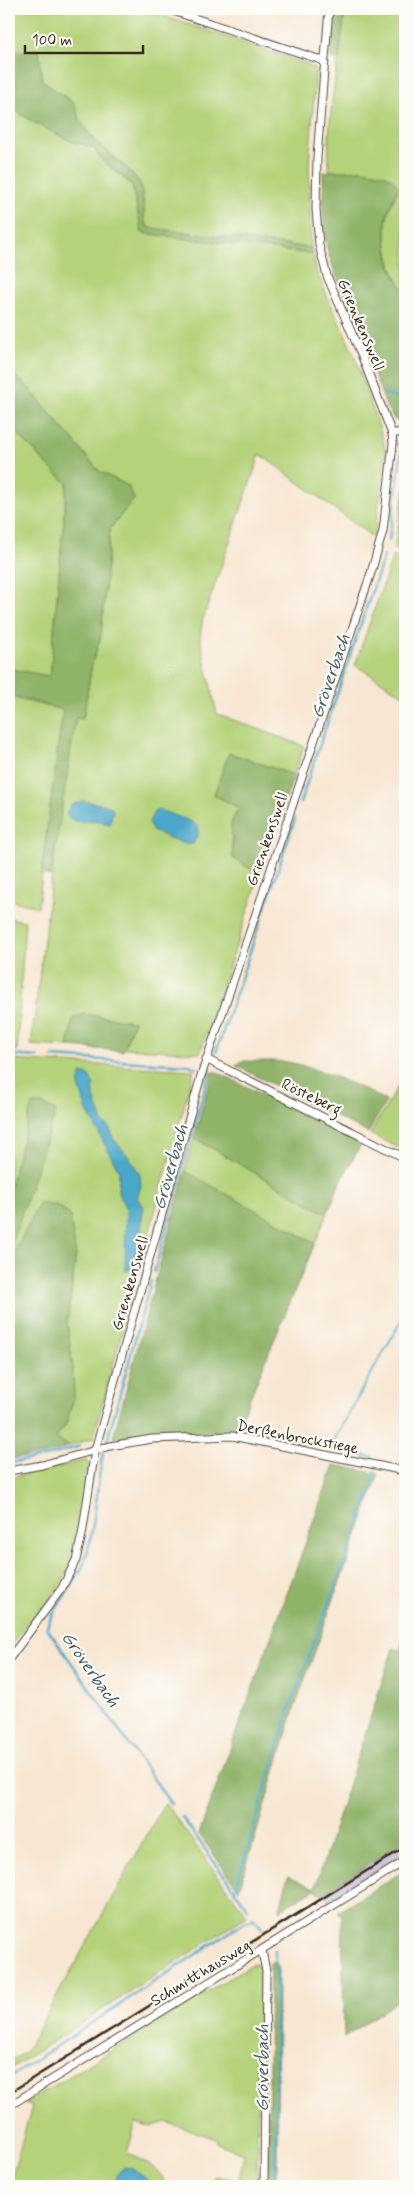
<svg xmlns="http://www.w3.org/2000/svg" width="414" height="2195" font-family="Mynerve,sans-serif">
<rect width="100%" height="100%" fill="#fdfcf7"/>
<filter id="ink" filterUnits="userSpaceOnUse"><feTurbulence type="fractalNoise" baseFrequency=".02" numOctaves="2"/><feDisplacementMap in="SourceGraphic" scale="10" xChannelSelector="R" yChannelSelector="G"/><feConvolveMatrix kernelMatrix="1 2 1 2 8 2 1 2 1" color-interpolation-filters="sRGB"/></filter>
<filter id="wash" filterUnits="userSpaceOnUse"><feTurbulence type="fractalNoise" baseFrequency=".0096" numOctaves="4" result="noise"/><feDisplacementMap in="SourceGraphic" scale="20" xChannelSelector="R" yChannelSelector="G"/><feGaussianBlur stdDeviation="1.12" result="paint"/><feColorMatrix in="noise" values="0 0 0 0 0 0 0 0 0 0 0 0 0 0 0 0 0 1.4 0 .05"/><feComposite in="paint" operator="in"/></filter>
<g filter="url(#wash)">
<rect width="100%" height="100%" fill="#f7e6d1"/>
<!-- industrial -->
<path fill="#c9bfd7" d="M405,1841V1852L327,1901L321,1895Z"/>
<!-- green -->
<path fill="#b4d279" stroke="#787e4c" d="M9,9H142L305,63L316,70L309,164L311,248L150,228L145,224C144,215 143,188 139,182C120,155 80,139 75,104L41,80L39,51L9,52Z
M345,9H405V291C390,274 382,236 388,214C390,205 395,197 398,189L374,172L329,171C326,116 339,63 345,9Z
M9,106L68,140L94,148L102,160L132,185L142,233L313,254L316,271L355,357L383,439L386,454L374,538L260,454L202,622L200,639L217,714L304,746L294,775L229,753L214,795L239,808L231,823L233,858L260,875L200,1053L124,1048L134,1021L73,1019L68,1047L31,1045L57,832L76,717L83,719L92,663L101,636L110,529L134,499L128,486L99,471L26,385L9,372Z
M9,424L50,468L67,483L50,677L9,669Z
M405,489V554L394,549Z
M393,556L405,562V696L355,665Z
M9,697L63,710L38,907L9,900Z
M9,918L25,921L17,1051L9,1050Z
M9,1060L194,1070L93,1438L69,1446L56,1438L66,1424L74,1398L73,1370L67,1321L74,1277L18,1246L9,1262Z
M401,1081L405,1083V1151L370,1134Z
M194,1138L327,1214L315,1243L185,1171Z
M86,1460L89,1466C85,1493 81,1545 70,1568C54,1599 29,1621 9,1648V1478L49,1470Z
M165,1803L247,1916L9,2070V2062L26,2051Z
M405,1852V1857L379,1871L330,1903L327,1901Z
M254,1963L259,1965L257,2186H211L215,2176L239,2181L244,2153L216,2143L217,2139L166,2122L150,2127L136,2123L127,2153C139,2159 167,2171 164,2186H9L32,2106L26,2103Z"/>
<!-- forest -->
<path fill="#8fb469" stroke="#656f44" d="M333,9H345L339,60L330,58Z
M39,50L42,80L75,104C80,139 119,155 139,182C143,188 144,215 145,224L150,228L311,248L313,254L142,233L132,185L102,160L94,148L68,140L31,121L9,106V52Z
M361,170C374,172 392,173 398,186C397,196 389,205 387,215C383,241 388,272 405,291V424L394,419L387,408L329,256L325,238L323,215V172Z
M9,372L26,385L99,471L128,486L134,499L110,529L101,636L92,663L83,719L76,718L51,876L41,874L63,710L24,699L9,697V669L50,676L67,483L50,468L9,424Z
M229,753L294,775L260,875L233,858L231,823L239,808L214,795Z
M84,1014L134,1021L123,1051L68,1047L73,1019Z
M244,1061C258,1062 274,1060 287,1062C315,1067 362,1087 386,1101L368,1133L235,1065Z
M212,1072H217L361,1144L340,1183L327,1214L194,1138Z
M32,1104H42L56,1111L9,1251V1190Z
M185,1171L315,1243L236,1431L113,1438Z
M40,1202L58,1206L70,1215L76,1255L67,1321L73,1370L74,1398L66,1424L56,1438L69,1446L43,1455L9,1459V1262Z
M334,1465L379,1474L293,1712L239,1890L199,1834Z
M405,1636V1841L321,1895L315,1889L280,1910L288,1876L315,1888L393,1648L400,1650Z
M405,1870V1996L344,2037L342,1915L338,1912Z
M273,1962L278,1965L277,2186H268L270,1964Z"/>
<!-- water -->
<path fill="#4aa7c9" stroke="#426874" d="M84,801L110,806L113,810L110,824C105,824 103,821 98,821C87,819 76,826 67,816V811L71,805Z
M159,810L190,821L198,827V834L193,844H185L152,831L149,822L154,812Z
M82,1073L88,1075L93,1083L94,1097L103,1122L110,1129L113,1138L132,1161L140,1175L141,1186L137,1198L144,1207C139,1223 145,1263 128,1271L125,1270L126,1209L118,1192L119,1171L87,1111L78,1083Z
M124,2167L131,2168L148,2180L146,2186H114L118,2173Z"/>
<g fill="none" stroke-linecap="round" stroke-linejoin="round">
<!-- stream -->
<path stroke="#4aa7c9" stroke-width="2.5" d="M384,393L405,401
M404,421L405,416
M389,540L403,443
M300,803L384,556
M216,1052L295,819
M9,1055L37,1057
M52,1057L171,1064L189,1065L197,1068
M154,1272L210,1069
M107,1441L151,1281
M103,1453C96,1487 95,1537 82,1568C76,1582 47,1618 47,1628L171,1804
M375,1461L371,1457L335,1449L331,1445L405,1314
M9,1463L45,1457L80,1446
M182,1817L248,1909
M235,1890L290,1707L373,1485L375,1472
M253,1918L262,1928
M274,1950L276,1971L275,2186
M13,2075L245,1922L254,1920"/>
</g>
</g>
<g filter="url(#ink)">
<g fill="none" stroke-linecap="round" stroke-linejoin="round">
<!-- minor casing -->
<g stroke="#574639" stroke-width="9">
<path id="minor" d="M167,9L324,61
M392,434L405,431
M206,1059L405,1158
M9,1471L42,1465L110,1446L152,1439L232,1436L405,1471
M9,1659L62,1588L76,1560L82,1535L95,1450L201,1076L371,573L383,531L393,444L392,434L361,354L327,276L319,245L316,209L317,157L329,9
M262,1951L266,1971L264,2186
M9,2106L405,1861"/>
</g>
<!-- minor -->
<use href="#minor" stroke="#fff" stroke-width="7"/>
<!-- rail -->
<path stroke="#3b2a1e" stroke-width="2.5" d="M9,2093L405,1847"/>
</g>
</g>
<g text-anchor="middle" stroke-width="4.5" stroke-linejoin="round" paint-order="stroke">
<!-- street labels -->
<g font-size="16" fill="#3b2a1e" stroke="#fdfcf7">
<text transform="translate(362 324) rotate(67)" y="6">Grienkenswell</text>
<text transform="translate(266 839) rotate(-71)" y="6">Grienkenswell</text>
<text transform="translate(312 1096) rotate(26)" y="6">Rösteberg</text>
<text transform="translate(129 1283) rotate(-74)" y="6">Grienkenswell</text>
<text transform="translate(298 1436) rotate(11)" y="6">Derßenbrockstiege</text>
<text transform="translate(200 1972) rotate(-31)" y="6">Schmitthausweg</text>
</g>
<!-- water labels -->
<g font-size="18" font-style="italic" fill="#415c62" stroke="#fdfcf7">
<text transform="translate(330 676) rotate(-71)" y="6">Gröverbach</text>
<text transform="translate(170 1167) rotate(-74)" y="6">Gröverbach</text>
<text transform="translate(91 1669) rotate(55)" y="6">Gröverbach</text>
<text transform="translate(262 2068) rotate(-90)" y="6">Gröverbach</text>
</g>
</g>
<!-- margin -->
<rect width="414" height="2195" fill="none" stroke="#fdfcf7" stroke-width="30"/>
<!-- scale -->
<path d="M25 45v8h118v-8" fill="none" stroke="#3b2a1e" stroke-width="2.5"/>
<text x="32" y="45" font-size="15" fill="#3b2a1e" stroke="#fdfcf7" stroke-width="4" paint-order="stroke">100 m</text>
</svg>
